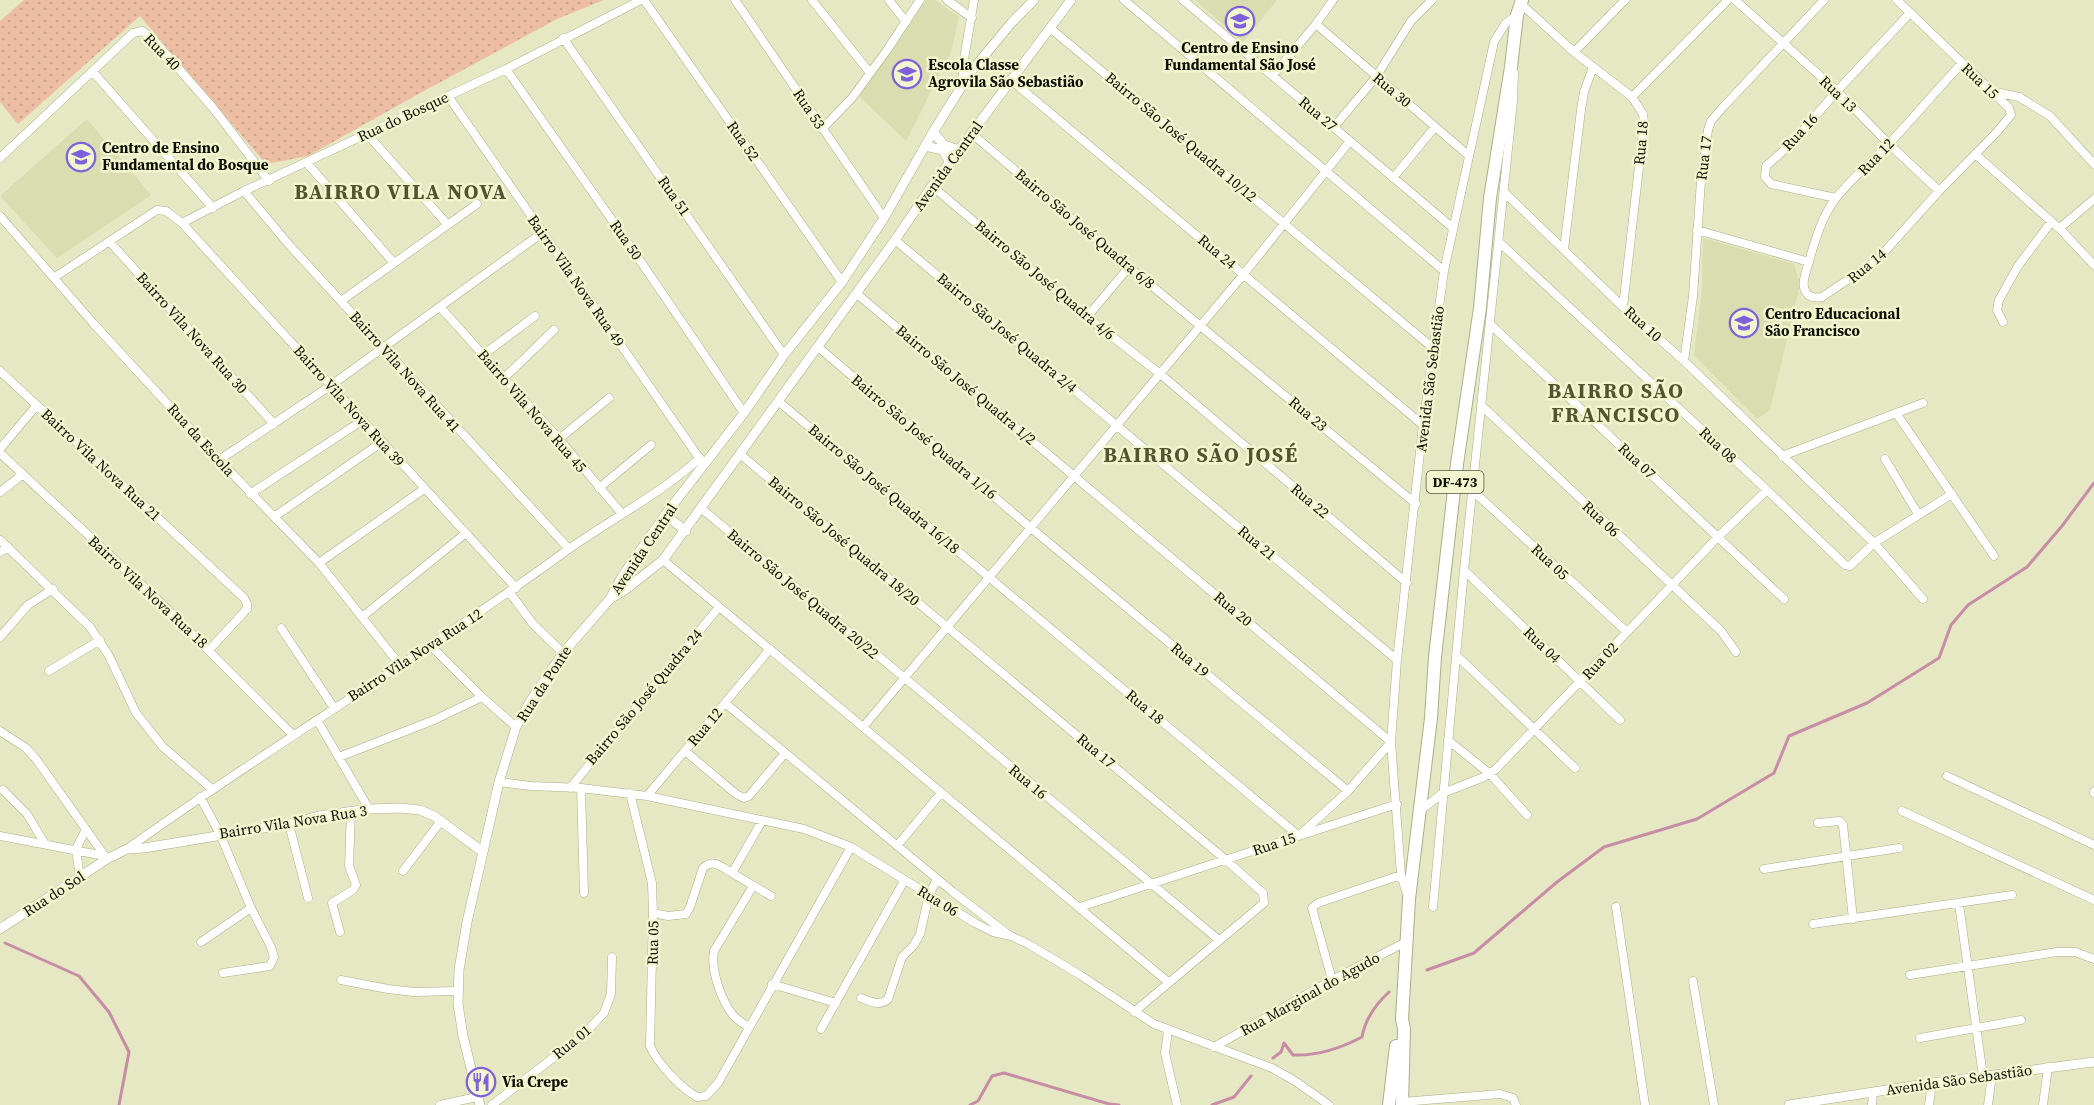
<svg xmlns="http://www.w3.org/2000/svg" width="2094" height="1105" font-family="'Source Serif 4',serif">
<defs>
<pattern id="park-dots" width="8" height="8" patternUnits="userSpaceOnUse" patternTransform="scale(1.5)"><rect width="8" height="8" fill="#edbea4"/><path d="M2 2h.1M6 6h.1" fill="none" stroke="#caa28c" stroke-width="1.8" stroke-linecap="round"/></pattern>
</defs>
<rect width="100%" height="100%" fill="#e5e8c2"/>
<!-- built -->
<path fill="#daddaf" d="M926,0H935L959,17L951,52L906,141L859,96Z
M1195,0H1277L1243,42Z
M87,119L151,195L57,258L0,196Z
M1703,238L1794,264L1800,284L1770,410L1757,419L1694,355L1702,290Z"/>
<!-- park -->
<path fill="url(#park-dots)" d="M24,0H604L557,19L422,92L308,156L266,164L140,16L18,124L0,102V21Z"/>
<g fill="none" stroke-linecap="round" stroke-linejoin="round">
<!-- stream -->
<path stroke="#c78ca6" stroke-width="3" d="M5,943L79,976L109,1012L129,1052L119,1105
M1427,970L1474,953L1557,882L1604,847L1697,819L1774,773L1789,736L1867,703L1939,658L1951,625L1968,605L2027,567L2062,526L2094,483
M1273,1058L1281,1052L1284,1043L1293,1055C1317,1056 1341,1048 1362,1037C1365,1020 1376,1004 1389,992
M970,1105L978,1101L992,1076L1004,1073L1109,1104L1119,1105
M1212,1105L1234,1097L1251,1076"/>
<!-- minor casing -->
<g stroke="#abae89" stroke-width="9">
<path id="minor" d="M644,0L842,282
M735,0L884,218
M812,0L870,73
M889,0L906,22
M947,0L972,18
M1124,0L1444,271
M1183,0L1453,228
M1735,0L1837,91L1889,144L1939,191
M1897,0L2009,108L2011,115L1996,133L1939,191L1877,260L1822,297C1806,300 1801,289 1805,275C1813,249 1819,220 1836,198C1851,179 1871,163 1888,145C1913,118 1937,90 1962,63
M1520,3L1574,52L1632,97L1643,114L1644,123L1623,307
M1316,24L1468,155
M1050,28L1433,348
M563,38L784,355
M1574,52L1625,0
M506,69L626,240L744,413
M93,72L213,208
M1273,75L1316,24L1333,0
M1011,80L1423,425
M963,84V65L974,0
M1990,91L2019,97L2050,116L2094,164
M448,96L702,462
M1632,97L1728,0
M1334,127L1376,77L1411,21L1432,0
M822,129L852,98L887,50L920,0
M971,133L1129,267L1416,504
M367,134L448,225
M1975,154L2061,230
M0,158L133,33L142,31L150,36L213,108L269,181
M307,163L394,263
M1393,178L1435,127
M932,186L1087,317L1159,373L1407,583
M244,191L291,247L569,549
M1504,192L1623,307L1684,361L1874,543L1923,599
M1836,198L1771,184L1765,177L1766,166L1790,145L1837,91L1910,13
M2094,199L2062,226L2061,230L2094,265
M0,216L93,323L219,460L319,563L400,665
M182,223L244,191L506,69L641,0
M1697,230L1809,262
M895,240L1397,660
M110,242L274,424
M1499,242L1767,490L1845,565L1850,566L1874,543L1952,494
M1564,249L1581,110L1584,92L1593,67
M55,277L157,210L166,211L182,223L516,588
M857,294L1391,742
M341,301L477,204
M441,308L559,439L622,514
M1087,317L1129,267
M2003,322L1997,310L1999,300L2018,266L2051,222
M1490,324L1784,599
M818,347L1031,528L1348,791
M483,355L535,316
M1684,361L1693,296L1701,181L1708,130L1711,121L1724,106L1824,0
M0,371L244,598L247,604V609L209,650
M503,379L554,330
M778,401L1299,836
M1482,406L1721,631L1736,652
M1896,413L1994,556
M559,439L609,398
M0,449L37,405
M0,453L157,599L293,735
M741,455L1226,860L1263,893L1264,903L1134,1012
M1782,456L1923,403
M1885,459L1918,514
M219,460L330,386L542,233
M599,488L651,445
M1473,491L1627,632
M0,492L22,475
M250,494L363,420
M702,509L1219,940
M274,517L382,442
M0,540L90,627L109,656L136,713L163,747L212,789
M0,552L8,547
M663,560L1168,982
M319,563L424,489
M1464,570L1620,720
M510,593L533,624L563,653
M362,617L466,533
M281,628L334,708
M0,637L28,605L53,589
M430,645L482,697L516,727
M1456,655L1575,768
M49,671L100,640
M725,703L953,892L1009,935
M317,720L369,809
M864,726L1243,275L1350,141
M0,731L26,748L36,759L107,859
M1448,740L1490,774L1527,815
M685,751L736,794L744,798L749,796L785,753
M339,757L434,720L482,697
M1947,776L2094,845
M499,782L531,786L581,788L647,796L804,829L851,847L975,923L993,932L1011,936L1030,945L1080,975L1154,1024L1272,1068L1295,1081L1329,1105
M570,788L719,607
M581,788L584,893
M3,790L27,814L45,844
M2094,792V793
M630,793L652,883L653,913L650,1046C657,1063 681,1088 697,1097L706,1096L718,1083L851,847
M647,796L770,649
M200,797L220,834L251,908L271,947L274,957L270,966L223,973
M1421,810L1443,793L1484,777L1496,769L1718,537L1767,490
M1902,811L2094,900
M1818,823L1840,821L1843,825L1853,919
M289,824L308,898
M1302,833L1348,791L1391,742
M0,836L105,856
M897,846L941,793
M127,849C271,746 423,655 566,551C611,519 659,495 700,458
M1764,869L1899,848
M403,871L441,821
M732,873L771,896
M80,878L76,849L86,829
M1407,894L1401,875L1391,742L1397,660L1423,425L1444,271L1494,42L1505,24L1517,15
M1959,904L1983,1076
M1080,907L1397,804
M1433,907L1464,570L1513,101L1514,73
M1616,907L1645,1105
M653,913L668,916L686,914L690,907L703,868C713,858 722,867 732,873L762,821
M1813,924L2012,895
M340,932L332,903L353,890L356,885L349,866L351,811
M201,942L251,908
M1910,975L2057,952H2075L2094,959
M341,980L388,989L414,992L458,991
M1332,980L1312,908L1318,903L1401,875
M1693,981L1714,1105
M772,984L836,1003
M861,998C870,1001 880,1007 888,999L902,957L914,945L920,934L929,895L937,879
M749,1027C743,1024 738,1020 733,1015C722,1002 710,969 714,951L753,886
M821,1029L904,881
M1168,1031L1165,1053L1177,1105
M1920,1038L2021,1020
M1214,1047L1332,980L1406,942
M1402,1102L1500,1094L1513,1098L1516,1105
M440,1105L477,1097
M492,1105L584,1034L604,1013L611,994L612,957
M1872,1105L1873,1092
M1929,1105L1932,1083
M1988,1105L1992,1075
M2043,1105L2048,1067"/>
</g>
<!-- tertiary casing -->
<g stroke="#abae89" stroke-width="10">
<path id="tertiary" d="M933,132L944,145L959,150
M925,146L943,150L950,163
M665,515L686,531
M610,599L625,590L663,560L895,240L932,186L1071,0
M0,929L107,859L127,849L144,848L289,824L319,816L369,809L400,808L420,810L434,816L483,852
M480,1105L463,1036L458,1004L459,970L467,922L499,782L516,727L531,700L563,653L610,599L623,575L665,515L744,413L784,355L842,282L884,218L933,132L970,73L1012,22L1034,0
M1789,1105L1932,1083L2094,1062"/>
</g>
<!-- primary casing -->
<g stroke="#abae89" stroke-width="14">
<path id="primary" d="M1389,1105L1396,1046
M1402,1105L1404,1029L1402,1019L1409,899L1431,718L1435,657L1457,464L1480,308L1490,198L1511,67L1517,15L1522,0"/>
</g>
<!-- minor -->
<use href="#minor" stroke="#fff" stroke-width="8"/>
<!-- tertiary -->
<use href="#tertiary" stroke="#fff" stroke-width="9"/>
<!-- primary -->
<use href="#primary" stroke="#fff" stroke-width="12"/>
</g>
<!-- icons -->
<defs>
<g id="school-ring" transform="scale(1.5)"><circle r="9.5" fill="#f2f6cf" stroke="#7f60db" stroke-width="1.5"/><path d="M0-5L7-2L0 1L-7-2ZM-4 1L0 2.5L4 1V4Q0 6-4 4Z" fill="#7f60db"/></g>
<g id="restaurant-ring" transform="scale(1.5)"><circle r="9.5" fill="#f2f6cf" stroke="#7f60db" stroke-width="1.5"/><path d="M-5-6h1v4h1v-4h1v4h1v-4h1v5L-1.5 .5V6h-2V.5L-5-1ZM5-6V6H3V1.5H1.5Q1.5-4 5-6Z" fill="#7f60db"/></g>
</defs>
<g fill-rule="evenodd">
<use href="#school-ring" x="1240" y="21"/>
<use href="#school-ring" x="907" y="74"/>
<use href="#school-ring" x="81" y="157"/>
<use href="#school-ring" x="1744" y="323"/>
<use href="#restaurant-ring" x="481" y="1082"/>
</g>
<g text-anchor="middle" stroke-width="5" stroke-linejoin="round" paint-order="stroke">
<!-- shield labels -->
<rect fill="#f2f6cf" stroke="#525440" stroke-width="1.5" x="1426.5" y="471" width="57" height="22" rx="4.5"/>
<g font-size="14" font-weight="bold" fill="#0e0f03">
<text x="1455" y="487">DF-473</text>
</g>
<!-- poi labels -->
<g font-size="15" font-weight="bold" fill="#0e0f03" stroke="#f2f6cf" text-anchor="start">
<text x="1240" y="53" text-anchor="middle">Centro de Ensino<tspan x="1240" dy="17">Fundamental São José</tspan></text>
<text x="928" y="70">Escola Classe<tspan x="928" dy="17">Agrovila São Sebastião</tspan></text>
<text x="102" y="153">Centro de Ensino<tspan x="102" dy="17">Fundamental do Bosque</tspan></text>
<text x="1765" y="319">Centro Educacional<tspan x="1765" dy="17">São Francisco</tspan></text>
<text x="502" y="1087">Via Crepe</text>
</g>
<!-- street labels -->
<g font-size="15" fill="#0e0f03" stroke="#f2f6cf">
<text transform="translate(162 52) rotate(46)" y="5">Rua 40</text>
<text transform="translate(1980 81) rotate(44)" y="5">Rua 15</text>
<text transform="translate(1392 90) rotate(40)" y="5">Rua 30</text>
<text transform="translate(1838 94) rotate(44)" y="5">Rua 13</text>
<text transform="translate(809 109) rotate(56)" y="5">Rua 53</text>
<text transform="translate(1318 114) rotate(40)" y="5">Rua 27</text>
<text transform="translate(403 117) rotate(-25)" y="5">Rua do Bosque</text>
<text transform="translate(1800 132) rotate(-47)" y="5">Rua 16</text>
<text transform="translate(1181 137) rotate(40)" y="5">Bairro São José Quadra 10/12</text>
<text transform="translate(743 141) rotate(55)" y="5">Rua 52</text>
<text transform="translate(1641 143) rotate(-85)" y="5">Rua 18</text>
<text transform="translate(1876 157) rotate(-46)" y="5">Rua 12</text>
<text transform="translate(1704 158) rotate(-83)" y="5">Rua 17</text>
<text transform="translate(948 166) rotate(-54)" y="5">Avenida Central</text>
<text transform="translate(674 196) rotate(55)" y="5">Rua 51</text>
<text transform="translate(1085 229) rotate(40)" y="5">Bairro São José Quadra 6/8</text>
<text transform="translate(626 240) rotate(55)" y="5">Rua 50</text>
<text transform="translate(1217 252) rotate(40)" y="5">Rua 24</text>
<text transform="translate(1867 266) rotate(-39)" y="5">Rua 14</text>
<text transform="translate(1045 280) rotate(40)" y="5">Bairro São José Quadra 4/6</text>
<text transform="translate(576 281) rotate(55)" y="5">Bairro Vila Nova Rua 49</text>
<text transform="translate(1643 324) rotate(42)" y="5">Rua 10</text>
<text transform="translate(192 333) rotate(48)" y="5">Bairro Vila Nova Rua 30</text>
<text transform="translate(1007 333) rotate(40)" y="5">Bairro São José Quadra 2/4</text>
<text transform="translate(405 372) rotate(48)" y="5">Bairro Vila Nova Rua 41</text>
<text transform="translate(1430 379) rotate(-83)" y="5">Avenida São Sebastião</text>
<text transform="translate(966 385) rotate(40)" y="5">Bairro São José Quadra 1/2</text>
<text transform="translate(349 406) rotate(48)" y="5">Bairro Vila Nova Rua 39</text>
<text transform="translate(532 411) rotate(49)" y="5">Bairro Vila Nova Rua 45</text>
<text transform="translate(1308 414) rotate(40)" y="5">Rua 23</text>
<text transform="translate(924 437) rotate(40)" y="5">Bairro São José Quadra 1/16</text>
<text transform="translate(201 440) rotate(48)" y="5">Rua da Escola</text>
<text transform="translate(1718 445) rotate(43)" y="5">Rua 08</text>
<text transform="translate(1637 461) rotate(43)" y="5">Rua 07</text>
<text transform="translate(101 465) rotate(43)" y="5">Bairro Vila Nova Rua 21</text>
<text transform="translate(884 489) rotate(40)" y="5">Bairro São José Quadra 16/18</text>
<text transform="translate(1310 501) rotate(40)" y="5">Rua 22</text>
<text transform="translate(1601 519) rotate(43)" y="5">Rua 06</text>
<text transform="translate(844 541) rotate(40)" y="5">Bairro São José Quadra 18/20</text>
<text transform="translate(1257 543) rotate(40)" y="5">Rua 21</text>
<text transform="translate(644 549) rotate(-56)" y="5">Avenida Central</text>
<text transform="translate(1550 562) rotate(43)" y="5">Rua 05</text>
<text transform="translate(148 592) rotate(43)" y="5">Bairro Vila Nova Rua 18</text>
<text transform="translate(803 594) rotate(40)" y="5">Bairro São José Quadra 20/22</text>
<text transform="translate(1233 609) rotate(40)" y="5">Rua 20</text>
<text transform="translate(1542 645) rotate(44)" y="5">Rua 04</text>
<text transform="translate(415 655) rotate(-33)" y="5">Bairro Vila Nova Rua 12</text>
<text transform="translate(1190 660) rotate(40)" y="5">Rua 19</text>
<text transform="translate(1600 661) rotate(-47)" y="5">Rua 02</text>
<text transform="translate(544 684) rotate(-57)" y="5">Rua da Ponte</text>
<text transform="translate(644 697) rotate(-50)" y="5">Bairro São José Quadra 24</text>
<text transform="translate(1145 707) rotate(40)" y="5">Rua 18</text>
<text transform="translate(705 727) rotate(-50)" y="5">Rua 12</text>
<text transform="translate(1096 751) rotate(40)" y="5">Rua 17</text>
<text transform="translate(1028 782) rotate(40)" y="5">Rua 16</text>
<text transform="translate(293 822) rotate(-9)" y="5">Bairro Vila Nova Rua 3</text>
<text transform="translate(1274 844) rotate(-18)" y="5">Rua 15</text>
<text transform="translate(54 894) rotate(-33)" y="5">Rua do Sol</text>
<text transform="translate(938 901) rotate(31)" y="5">Rua 06</text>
<text transform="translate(653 943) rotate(-89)" y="5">Rua 05</text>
<text transform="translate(1310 994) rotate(-29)" y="5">Rua Marginal do Agudo</text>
<text transform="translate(572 1042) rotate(-39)" y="5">Rua 01</text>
<text transform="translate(1959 1080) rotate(-8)" y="5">Avenida São Sebastião</text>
</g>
<!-- district labels -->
<g font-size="21" font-weight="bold" letter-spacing="1.5" fill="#515331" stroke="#f2f6cf">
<text x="401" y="199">BAIRRO VILA NOVA</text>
<text x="1616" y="398">BAIRRO SÃO<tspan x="1616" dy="24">FRANCISCO</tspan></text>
<text x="1201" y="462">BAIRRO SÃO JOSÉ</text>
</g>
</g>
</svg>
